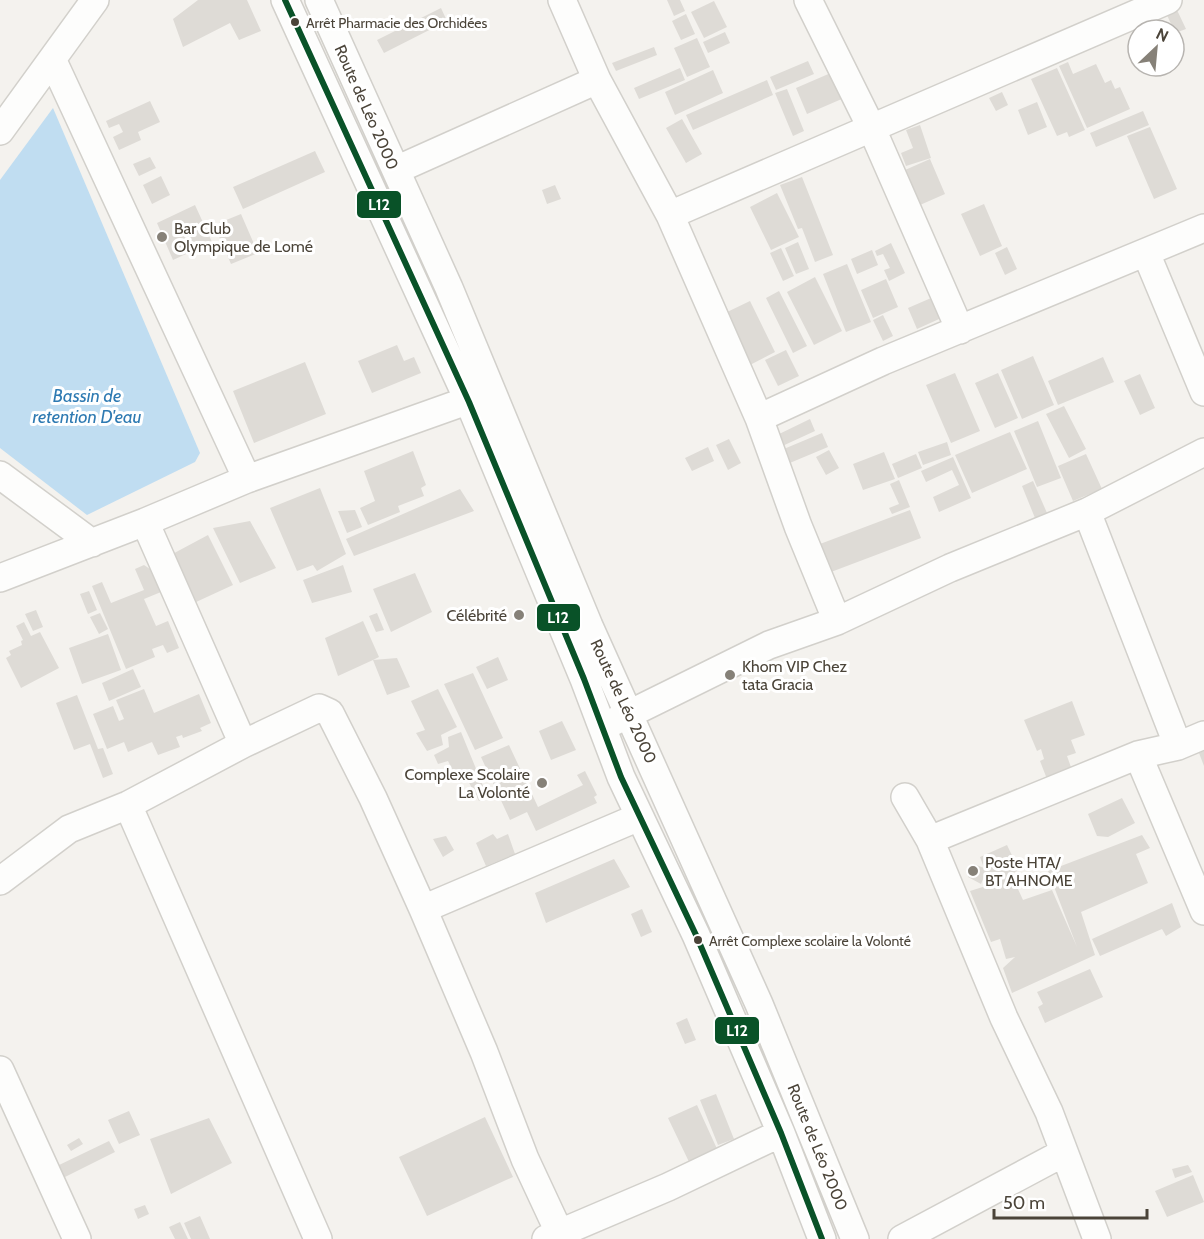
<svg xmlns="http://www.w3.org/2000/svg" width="1204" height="1239" font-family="Cabin,sans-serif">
<rect width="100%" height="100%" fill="#f4f2ee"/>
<!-- water -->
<path fill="#c0ddf1" d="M53,108L200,453L195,462L87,515L0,448V180Z"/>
<!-- building -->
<path fill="#dedbd6" d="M198,0H247L261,31L239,40L230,23L183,47L173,19Z
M667,0H680L685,11L674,16Z
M714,1L727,27L704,38L691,12Z
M441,8L447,21L384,53L377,40Z
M1177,10L1186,29L1175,33L1167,15Z
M686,14L695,34L681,40L672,21Z
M725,32L730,43L708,53L703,42Z
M697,38L710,67L687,77L674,48Z
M654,47L657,55L616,71L612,63Z
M808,61L814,74L776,90L770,77Z
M1068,62L1073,74L1096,64L1105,83L1111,80L1115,89L1120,87L1130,109L1087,128L1059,66Z
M680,68L685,80L639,99L634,88Z
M1057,68L1085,130L1069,137L1067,132L1057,136L1031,79Z
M713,70L723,93L675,115L665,92Z
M833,72L844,98L807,114L796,88Z
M767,80L773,95L693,130L686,115Z
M787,89L804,131L793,136L775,93Z
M1002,92L1008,105L996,111L989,98Z
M150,101L160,122L138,132L141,140L119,150L113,137L123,132L119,124L109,128L106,121Z
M1037,102L1047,127L1028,135L1018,110Z
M1143,111L1149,125L1096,147L1090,133Z
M682,119L702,154L686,163L666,128Z
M920,125L931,158L906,166L901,153L913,148L906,130Z
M1150,127L1177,189L1154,199L1127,136Z
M315,151L325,172L243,209L233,187Z
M150,157L156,168L139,176L133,164Z
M930,159L945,194L920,205L905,170Z
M161,176L170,195L152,204L143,185Z
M802,177L833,255L815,262L802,228L798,229L780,185Z
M555,185L561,199L547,204L542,190Z
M777,193L799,237L771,250L750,207Z
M984,204L1002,246L980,256L961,214Z
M195,205L212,242L173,260L157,223Z
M241,214L258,253L231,264L214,225Z
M798,242L809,269L796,274L785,248Z
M891,243L905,273L889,281L884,270L890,268L883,254L877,256L875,251Z
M1007,247L1017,269L1005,275L995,253Z
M781,248L794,276L783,281L770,253Z
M872,250L878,265L857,274L851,259Z
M847,264L871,322L846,332L823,274Z
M815,277L842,331L814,345L787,292Z
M886,279L898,307L873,318L861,290Z
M779,291L807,346L793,353L766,298Z
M938,295L948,315L917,329L908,308Z
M750,301L775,352L748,366L723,314Z
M883,315L893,336L883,341L873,320Z
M397,345L404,361L414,357L421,373L372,393L358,361Z
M786,350L799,376L778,386L765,360Z
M1033,356L1054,405L1022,419L1001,370Z
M1103,357L1114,382L1058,405L1048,381Z
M305,362L326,414L254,443L233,391Z
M955,373L980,431L951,443L926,385Z
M998,373L1018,418L995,428L975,383Z
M1140,374L1155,408L1140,415L1124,381Z
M1064,406L1086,449L1069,458L1046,414Z
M810,419L815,431L778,448L773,437Z
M1038,421L1061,478L1037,487L1014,431Z
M1010,432L1027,469L972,493L955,455Z
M822,433L828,447L785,465L779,451Z
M729,439L741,463L728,470L716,445Z
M947,442L951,455L923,465L918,452Z
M708,447L714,461L692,471L685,458Z
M829,450L839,468L826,475L816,457Z
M413,451L426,485L421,488L424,496L398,506L400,512L368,525L360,508L375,501L364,471Z
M884,452L895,479L863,490L853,464Z
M916,454L922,468L898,478L892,464Z
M1086,454L1102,489L1073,501L1058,466Z
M953,457L971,498L939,512L933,497L959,485L952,470L926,482L921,471Z
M899,480L910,507L892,514L889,508L899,504L890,484Z
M1033,481L1047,513L1035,518L1022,486Z
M320,488L346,554L317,571L313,565L297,571L270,508Z
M460,489L474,511L354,556L346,539Z
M355,510L362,527L347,533L338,511Z
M910,510L921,538L831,572L820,544Z
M250,521L276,568L240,583L213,528Z
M208,535L233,585L183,608L165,558Z
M144,565L150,569L161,592L144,599L156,626L168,621L179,648L167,653L163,645L152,649L155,657L126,669L92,586L102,582L111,603L144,590L135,569Z
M343,565L352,592L312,603L303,580Z
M415,573L432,612L391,632L373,589Z
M89,591L97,610L88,614L80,594Z
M36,610L43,627L33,631L25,614Z
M100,613L108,629L99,634L90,617Z
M377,613L384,630L376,632L369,616Z
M363,621L379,657L373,660L397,658L410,687L387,695L373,660L338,676L325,638Z
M24,622L31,636L40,632L59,668L21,688L6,658L11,655L9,651L22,645L21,641L23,640L16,626Z
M108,634L121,670L82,684L69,648Z
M498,657L508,680L487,689L476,667Z
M133,669L141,687L109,701L102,683Z
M473,673L503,738L475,750L444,684Z
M144,689L154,713L199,694L211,723L200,728L202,731L183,738L182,735L176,737L180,747L158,755L152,742L128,752L124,742L107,749L93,714L113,706L119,721L124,719L116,700Z
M438,689L457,727L441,735L443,745L427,751L416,733L425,730L411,701Z
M77,695L98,749L103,748L113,774L103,778L90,744L74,750L56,703Z
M1072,701L1085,735L1071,740L1076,753L1067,756L1072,770L1047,779L1040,761L1044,759L1041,749L1037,751L1024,720Z
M562,721L576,750L551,760L539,731Z
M461,732L488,798L479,801L467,779L459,783L448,761L438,764L434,755L449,747L448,737Z
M509,745L538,807L583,785L577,775L585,771L597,795L594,797L597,803L536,831L527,812L510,820L481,757Z
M1204,751V766L1199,753Z
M1122,798L1135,823L1108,837L1097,836L1088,814Z
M493,834L497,839L508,834L515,854L486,866L476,843Z
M1142,835L1150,848L1136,854L1148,883L1081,912L1095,955L1012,993L1003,968L1015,957L1006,959L1000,939L991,942L970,891L989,885L986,872L981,884L968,877L974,864L984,868L980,857L1007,845L1019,870L1011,874L1023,900L1052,890L1077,947L1048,871Z
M446,836L454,850L443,857L433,839Z
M614,859L630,887L546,923L535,893Z
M1172,903L1181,927L1166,936L1162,929L1100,956L1092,939Z
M642,909L652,932L641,937L631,914Z
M1090,969L1103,997L1045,1023L1038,1007L1043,1004L1037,992Z
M687,1018L696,1040L685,1044L676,1023Z
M716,1094L734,1139L718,1145L700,1100Z
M697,1105L718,1151L690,1164L668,1118Z
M129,1111L140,1135L119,1144L108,1120Z
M485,1117L513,1177L427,1216L399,1157Z
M209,1118L232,1163L171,1194L150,1139Z
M79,1138L83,1144L71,1151L67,1145Z
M109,1141L115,1152L63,1178L57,1166Z
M1188,1165L1192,1172L1175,1178L1172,1169Z
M1193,1175L1204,1202L1167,1217L1155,1191Z
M145,1205L149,1214L138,1219L134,1209Z
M200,1216L210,1239H191L184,1223Z
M180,1222L188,1239H175L169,1227Z"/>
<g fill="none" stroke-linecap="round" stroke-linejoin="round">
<!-- minor casing -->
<g stroke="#d2d0cb" stroke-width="30">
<path id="minor" d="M285,0L469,402L584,679L621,777L696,935L781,1133L822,1239
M319,0L449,288L589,626L759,1004L855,1239
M562,0L597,80L670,215L759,418L798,526L837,621
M808,0L872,129L960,330
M53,61L247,479
M0,131L95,0
M396,170L597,80
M670,215L1168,0
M1146,253L1204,392
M759,418L883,361L1204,228
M0,475L92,543
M1087,512L1178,746
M145,522L243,744
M0,578L145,522L247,479L486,394
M613,722L769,645L837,621L950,568L1087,512L1204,452
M1138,755L1204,911
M905,797L930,840L1004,1018L1049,1112L1097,1239
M128,805L318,1239
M930,840L1138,755L1178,746L1204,735
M0,881L69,829L128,805L243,744L319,708L330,713L373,798L423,909L484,1052L525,1159L559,1232
M423,909L639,817
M0,1070L77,1239
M546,1239L668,1187L781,1133
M902,1239L1063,1153"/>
</g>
<!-- minor -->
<use href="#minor" stroke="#fdfdfc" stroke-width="27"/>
<!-- bus-1 casing -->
<g stroke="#fff" stroke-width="10">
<path id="bus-1" d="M285,0L469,402L584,679L621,777L696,935L781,1133L822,1239"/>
</g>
<!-- bus-1 -->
<use href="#bus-1" stroke="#095228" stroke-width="6"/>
</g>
<!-- markers -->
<g fill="#4b4439" stroke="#fff" stroke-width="2">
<circle cx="295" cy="22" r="5"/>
<circle cx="698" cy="940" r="5"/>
</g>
<g fill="#868178" stroke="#fff" stroke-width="2">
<circle cx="162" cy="237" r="6"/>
<circle cx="519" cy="615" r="6"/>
<circle cx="730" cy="675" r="6"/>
<circle cx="542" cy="783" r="6"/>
<circle cx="973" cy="871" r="6"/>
</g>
<g text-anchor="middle" stroke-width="6" stroke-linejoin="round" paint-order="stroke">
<!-- bus labels -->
<g font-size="14" fill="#4b4439" stroke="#fff" text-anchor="start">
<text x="306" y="28">Arrêt Pharmacie des Orchidées</text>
<text x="709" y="946">Arrêt Complexe scolaire la Volonté</text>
</g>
<!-- street labels -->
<g font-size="16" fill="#4b4439" stroke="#fff">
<text transform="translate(367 107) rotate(66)" y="6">Route de Léo 2000</text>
<text transform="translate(624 701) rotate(65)" y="6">Route de Léo 2000</text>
<text transform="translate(818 1147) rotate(68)" y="6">Route de Léo 2000</text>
</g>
<!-- poi labels -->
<g font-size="16" fill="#4b4439" stroke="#fff" text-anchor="start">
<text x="174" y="234">Bar Club<tspan x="174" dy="18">Olympique de Lomé</tspan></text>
<text x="507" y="621" text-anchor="end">Célébrité</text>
<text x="742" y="672">Khom VIP Chez<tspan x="742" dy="18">tata Gracia</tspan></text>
<text x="530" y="780" text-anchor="end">Complexe Scolaire<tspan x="530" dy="18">La Volonté</tspan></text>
<text x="985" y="868">Poste HTA/<tspan x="985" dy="18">BT AHNOME</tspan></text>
</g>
<!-- water labels -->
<g font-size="18" font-style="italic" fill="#2e7ab2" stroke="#fff">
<text x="87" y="402">Bassin de<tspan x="87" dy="21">retention D'eau</tspan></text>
</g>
</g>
<g stroke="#fff" stroke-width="2">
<rect x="356" y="190" width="46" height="29" rx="6" fill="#095228"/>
<rect x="536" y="603" width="45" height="29" rx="6" fill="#095228"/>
<rect x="714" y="1016" width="46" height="29" rx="6" fill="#095228"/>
</g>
<g font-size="16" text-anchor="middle" font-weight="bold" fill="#fff">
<text x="379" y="210">L12</text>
<text x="558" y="623">L12</text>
<text x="737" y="1036">L12</text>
</g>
<!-- north arrow -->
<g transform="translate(1156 48) rotate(26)"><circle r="28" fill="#ffffff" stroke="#b7b4b0" stroke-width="1.5"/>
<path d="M0-4.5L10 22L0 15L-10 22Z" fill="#868178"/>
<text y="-9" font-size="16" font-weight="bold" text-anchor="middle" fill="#4b4439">N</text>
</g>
<!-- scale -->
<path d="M994 1209v9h153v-9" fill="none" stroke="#4b4439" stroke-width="3"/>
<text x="1003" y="1209" font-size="18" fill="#4b4439" stroke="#ffffff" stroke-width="4.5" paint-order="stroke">50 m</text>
</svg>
